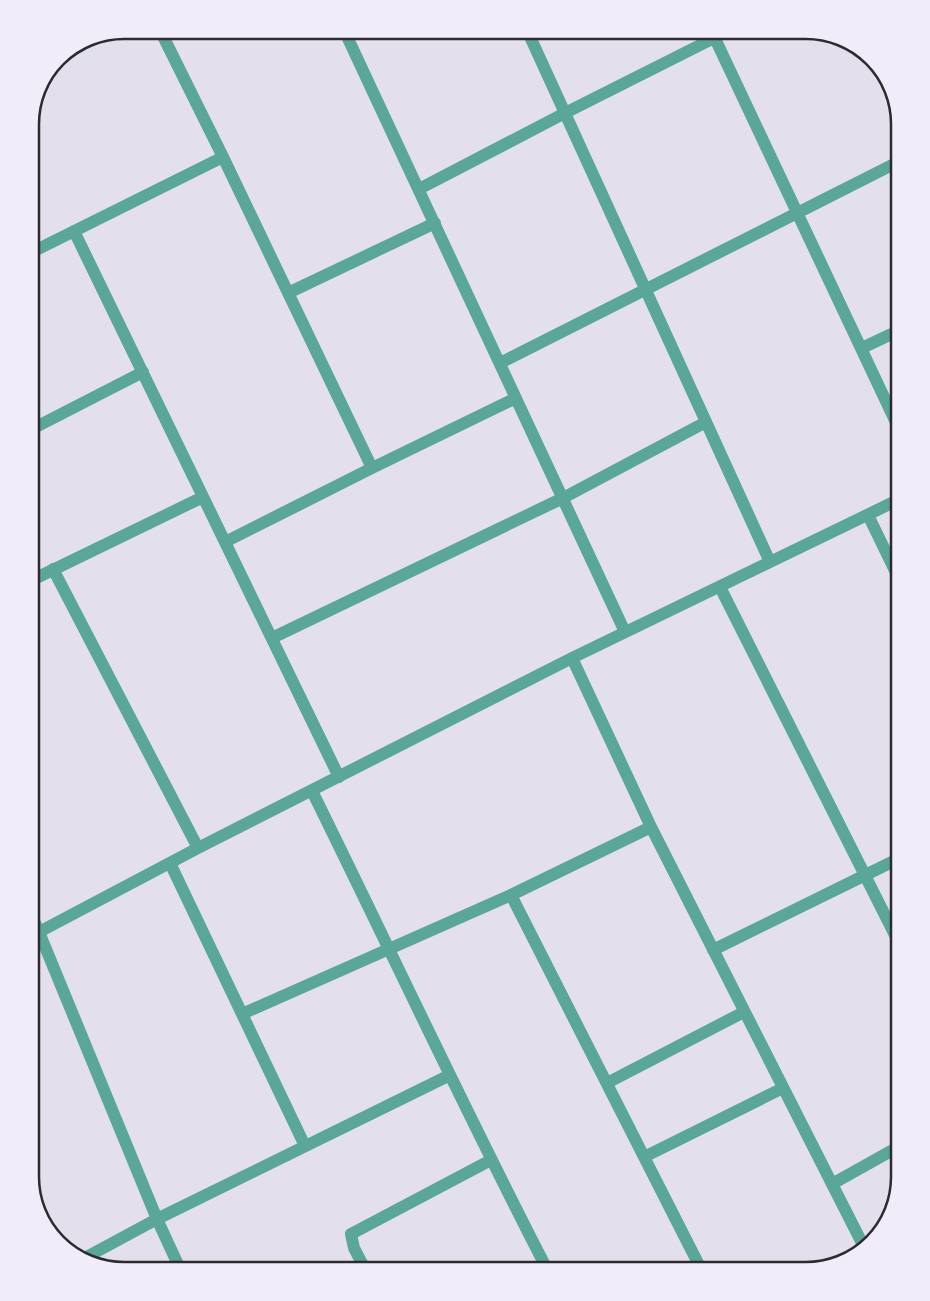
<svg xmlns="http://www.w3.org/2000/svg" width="930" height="1301" font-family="'Sofia Sans Condensed',sans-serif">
<rect width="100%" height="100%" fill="#e4dfec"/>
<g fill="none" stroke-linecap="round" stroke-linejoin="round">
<!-- minor -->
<path stroke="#5aa79a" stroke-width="12" d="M160,30L223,157L372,468
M344,30L625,632
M527,30L770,562
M711,30L900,431
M59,57L81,46
M419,189L565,113L730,30
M74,231L339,777
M30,253L223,157
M288,293L435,223
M862,348L900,330
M500,363L900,161
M30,430L143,372
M868,515L900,581
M225,542L372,468L516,398
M53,569L198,848
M30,581L203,497
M720,587L900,945
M272,638L563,498L706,422
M572,658L651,827L864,1247
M312,791C391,951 466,1113 548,1271
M170,863L305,1146
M511,895L702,1271
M30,912L39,932L198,848L572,658L900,499
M713,950L900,858
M242,1014L511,895L651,827
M607,1083L744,1012
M644,1157L783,1088
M832,1184L900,1146
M81,1260L157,1219L450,1075
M366,1271L354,1248L351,1234L491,1160"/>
<!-- tertiary -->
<path stroke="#5aa79a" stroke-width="12" d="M30,936L39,932L157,1219L181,1271"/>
</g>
<!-- crop -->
<path d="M0 0H930V1301H0ZM124 39H806A85 85 0 0 1 891 124V1177A85 85 0 0 1 806 1262H124A85 85 0 0 1 39 1177V124A85 85 0 0 1 124 39Z" fill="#f1ecf9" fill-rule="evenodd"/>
<path fill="none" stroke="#2d2b30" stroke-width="2.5" d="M124 39H806A85 85 0 0 1 891 124V1177A85 85 0 0 1 806 1262H124A85 85 0 0 1 39 1177V124A85 85 0 0 1 124 39Z"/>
</svg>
